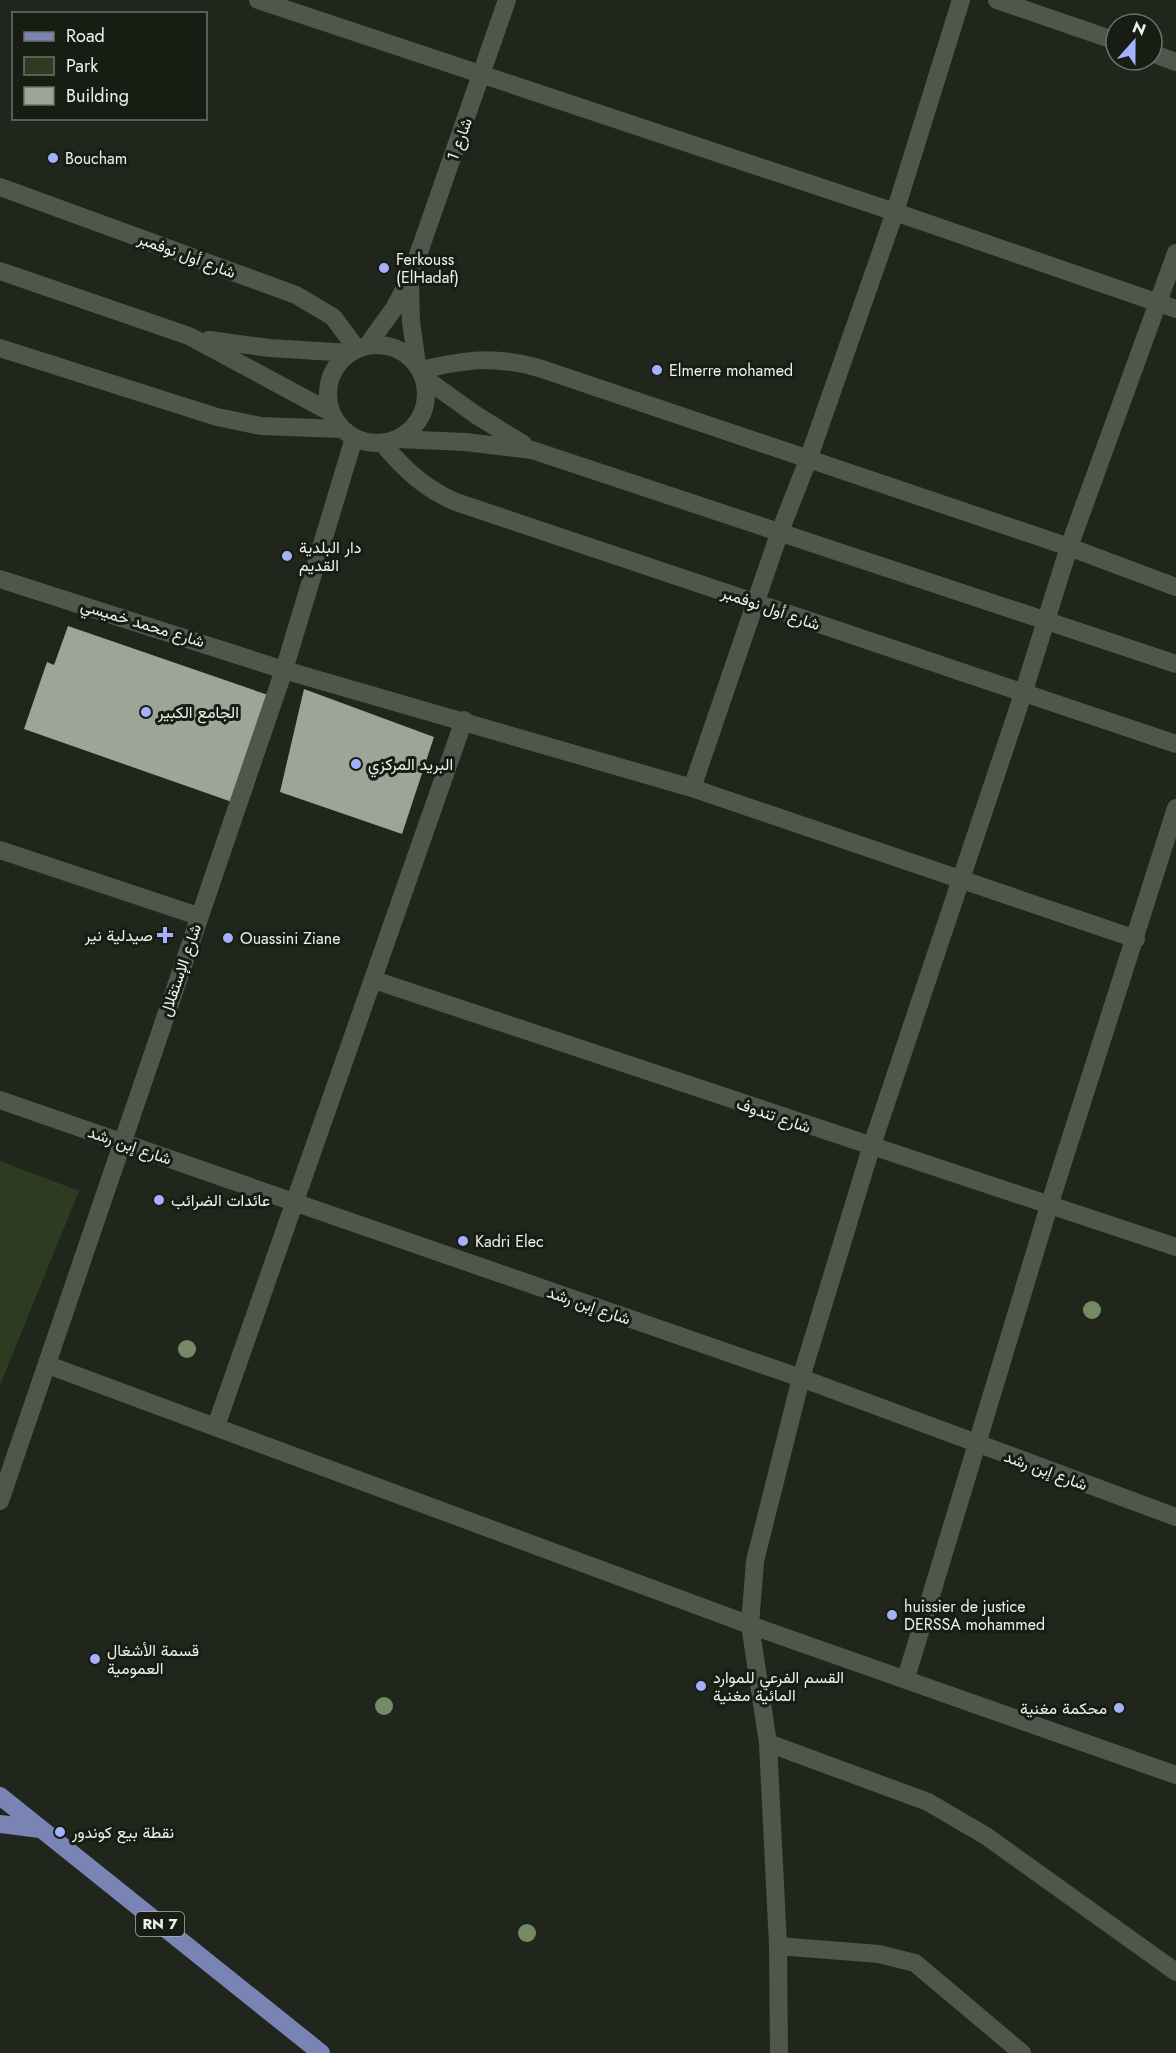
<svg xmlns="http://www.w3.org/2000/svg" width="1176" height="2053" font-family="Jost,Vazirmatn,sans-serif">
<rect width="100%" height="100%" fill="#21261d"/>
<!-- green -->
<path fill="#2d3c20" d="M0,1161L79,1191L0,1385Z"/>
<!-- building -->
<path fill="#9da498" d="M68,626L268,695L232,802L24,729L47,662L54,665Z
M304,689L434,737L402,834L280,792Z"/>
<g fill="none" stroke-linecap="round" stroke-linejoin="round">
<!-- street -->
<path stroke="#50564b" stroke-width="18" d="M258,0L895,212L1176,309
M997,0L1116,41
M1152,53L1176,62
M0,187L296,295L333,317L357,349
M0,271L189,336L330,412
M410,283L411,322L417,364
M209,340L269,348L350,353
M328 394a49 49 0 1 1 98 0a49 49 0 1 1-98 0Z
M367,346L395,307L410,278L507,0
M0,348L217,417L261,426L342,429
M420,370C465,360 494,355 539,368L1069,547L1176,587
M423,377L476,415L523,444
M397,439L465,442L532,450L1176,664
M383,444C404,469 425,489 456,502L1176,744
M0,579L284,670L692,788L1136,939
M692,788L779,534L808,460L895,212L961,0
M0,850L198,916
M374,980L1176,1247
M0,1100L801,1378L1176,1517
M48,1365L750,1625L1176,1775
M216,1426L464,720
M906,1678L1049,1206L1176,808
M768,1743L928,1802L986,1836L1176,1972
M778,1946L879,1954L915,1963L1022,2053
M779,2053L778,1946L768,1743L750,1625L755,1561L801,1378L871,1148L1023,694L1069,547L1176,253"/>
<!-- secondary -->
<path stroke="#50564b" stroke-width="18" d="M0,1501L284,670L354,438"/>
<!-- primary -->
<path stroke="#7984b4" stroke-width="18" d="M0,1796L321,2053
M0,1824L40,1829"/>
</g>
<!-- trees -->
<g fill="#758a64">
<circle cx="1092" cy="1310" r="9"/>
<circle cx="187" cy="1349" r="9"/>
<circle cx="384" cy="1706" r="9"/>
<circle cx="527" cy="1933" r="9"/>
</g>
<!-- markers -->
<g fill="#a5b1fc" stroke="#181d14" stroke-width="2">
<circle cx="53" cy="158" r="6"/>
<circle cx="384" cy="268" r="6"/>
<circle cx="657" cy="370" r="6"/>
<circle cx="287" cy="556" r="6"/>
<circle cx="146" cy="712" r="6"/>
<circle cx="356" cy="764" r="6"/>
<path d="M162 926h6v6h6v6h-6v6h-6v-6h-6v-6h6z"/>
<circle cx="228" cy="938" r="6"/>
<circle cx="159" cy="1200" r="6"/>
<circle cx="463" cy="1241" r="6"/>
<circle cx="892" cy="1615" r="6"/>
<circle cx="95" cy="1659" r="6"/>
<circle cx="701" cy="1686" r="6"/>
<circle cx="1119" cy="1708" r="6"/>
<circle cx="60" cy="1832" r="6"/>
</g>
<g text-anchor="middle" stroke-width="6" stroke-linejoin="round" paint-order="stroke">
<!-- shield labels -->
<rect fill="#181d14" stroke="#aeb1aa" stroke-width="1.5" x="136" y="1912" width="48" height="24" rx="4.5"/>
<g font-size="15" font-weight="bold" fill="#eef1eb">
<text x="160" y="1929">RN 7</text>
</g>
<!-- street labels -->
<g font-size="16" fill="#eef1eb" stroke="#181d14">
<text transform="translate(459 139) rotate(-70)" y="6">شارع 1</text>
<text transform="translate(187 255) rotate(20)" y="6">شارع أول نوفمبر</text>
<text transform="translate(771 608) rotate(19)" y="6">شارع أول نوفمبر</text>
<text transform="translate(143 623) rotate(17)" y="6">شارع محمد خميسي</text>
<text transform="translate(180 970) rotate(-71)" y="6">شارع الإستقلال</text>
<text transform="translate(774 1115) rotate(19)" y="6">شارع تندوف</text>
<text transform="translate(130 1145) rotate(19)" y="6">شارع إبن رشد</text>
<text transform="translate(589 1305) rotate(19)" y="6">شارع إبن رشد</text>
<text transform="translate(1046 1470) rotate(20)" y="6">شارع إبن رشد</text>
</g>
<!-- poi labels -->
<g font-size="16" fill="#eef1eb" stroke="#181d14" text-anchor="start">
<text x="65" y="164">Boucham</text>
<text x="396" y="265">Ferkouss<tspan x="396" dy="18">(ElHadaf)</tspan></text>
<text x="669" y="376">Elmerre mohamed</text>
<text x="299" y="553">دار البلدية<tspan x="299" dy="18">القديم</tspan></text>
<text x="158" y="718">الجامع الكبير</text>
<text x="368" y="770">البريد المركزي</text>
<text x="153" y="941" text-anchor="end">صيدلية نير</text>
<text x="240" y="944">Ouassini Ziane</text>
<text x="171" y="1206">عائدات الضرائب</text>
<text x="475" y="1247">Kadri Elec</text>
<text x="904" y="1612">huissier de justice<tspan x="904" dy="18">DERSSA mohammed</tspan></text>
<text x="107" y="1656">قسمة الأشغال<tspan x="107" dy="18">العمومية</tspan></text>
<text x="713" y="1683">القسم الفرعي للموارد<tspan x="713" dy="18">المائية مغنية</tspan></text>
<text x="1107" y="1714" text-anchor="end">محكمة مغنية</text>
<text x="72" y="1838">نقطة بيع كوندور</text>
</g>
</g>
<!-- legend -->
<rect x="12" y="12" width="195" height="108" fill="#181d14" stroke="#6e726a" stroke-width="1.5"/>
<rect x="24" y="32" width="30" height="9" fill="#7984b4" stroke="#6e726a" stroke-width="1.5"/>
<text x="66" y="42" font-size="18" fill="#eef1eb">Road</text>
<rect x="24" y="57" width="30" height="18" fill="#2d3c20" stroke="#6e726a" stroke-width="1.5"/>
<text x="66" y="72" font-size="18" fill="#eef1eb">Park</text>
<rect x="24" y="87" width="30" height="18" fill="#9da498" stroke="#6e726a" stroke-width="1.5"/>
<text x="66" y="102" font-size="18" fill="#eef1eb">Building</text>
<!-- north arrow -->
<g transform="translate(1134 42) rotate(21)"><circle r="28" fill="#181d14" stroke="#6e726a" stroke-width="1.5"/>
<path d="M0-4.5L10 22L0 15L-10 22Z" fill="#a5b1fc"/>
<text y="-9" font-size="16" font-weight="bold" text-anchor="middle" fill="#eef1eb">N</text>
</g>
</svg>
